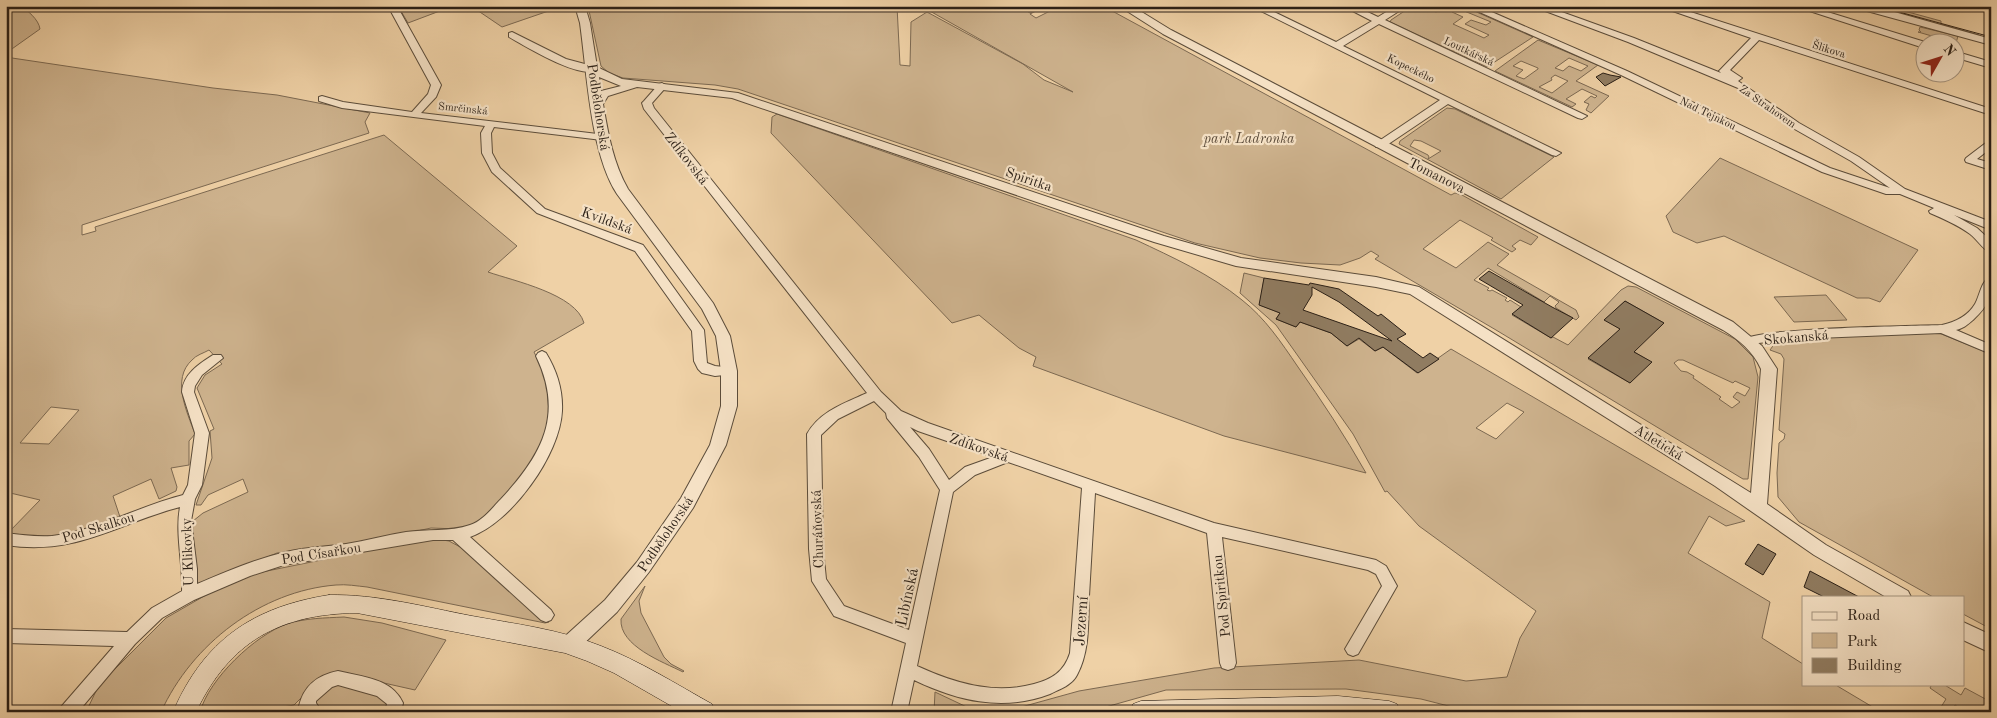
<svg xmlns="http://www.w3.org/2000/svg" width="1997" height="718" font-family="'Old Standard TT',serif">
<rect width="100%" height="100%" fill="#efd1a6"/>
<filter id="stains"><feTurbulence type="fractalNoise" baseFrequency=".004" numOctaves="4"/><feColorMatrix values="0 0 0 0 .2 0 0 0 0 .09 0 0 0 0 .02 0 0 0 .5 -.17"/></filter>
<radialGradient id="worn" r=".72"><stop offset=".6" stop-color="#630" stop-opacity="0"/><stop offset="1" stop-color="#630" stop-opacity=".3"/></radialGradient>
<!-- green -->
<path fill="#ceb38e" stroke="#7c6952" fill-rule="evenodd" d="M6,6C10,6 16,5 19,6C27,9 39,20 40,29L9,51L12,58L213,88L277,95L370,113L365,122L369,133L82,225V235L96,231L95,227L384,135L517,246L488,272C514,281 576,294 584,323L534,352L548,380L549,413L547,429L532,463L509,493L482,518L472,526L458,529L431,528L366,542L277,553L231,572L193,591V521L203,513L248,492L243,479L208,495L201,505H196L212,458L210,431L214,429L197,388L205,375L222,364L209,350C204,353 196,355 192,360C171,379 187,412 195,434L189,441V465L171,468L177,487L176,491L159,499L151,479L113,496L120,517L106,523L66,534V531L61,532L60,535C42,537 25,537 8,533L40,500L6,492ZM51,407L79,410L49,444L20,443Z
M398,6H453L408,23Z
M471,6H563L502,27Z
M588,6H897L900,65L910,66L911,22L927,12L1023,64L1044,80L1073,92L921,6H1030L1022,8L1030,13L1046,6L1030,14L1036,18L1060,6H1103L1451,195L1455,193L1462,195L1538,237L1531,245L1520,240L1512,246L1516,249L1512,252L1491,240L1493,238L1460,220L1423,249L1456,268L1488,242L1509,254L1497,265L1576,310L1579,317L1576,320L1556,308L1555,306L1559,302L1550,296L1544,302L1488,268L1474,280L1489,288L1487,290L1490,291L1492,290L1507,298L1505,300L1508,302L1510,300L1521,307L1512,315L1551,338L1553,337L1568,345L1621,290L1628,286L1636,287L1735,339L1753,357L1758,377L1748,479H1743L1496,330L1375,259L1379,256L1371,251L1360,258L1340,265L1301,263L1260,258L1195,243L738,89L715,85L623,78L609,73L601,66ZM1625,301L1664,323L1633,351L1651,362L1630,383L1588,359L1610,338L1614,340L1624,331L1605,320ZM1678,360H1683L1733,383L1735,381L1750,388L1745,396L1737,392L1733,397L1740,402L1732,408L1719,399L1721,397L1693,378L1694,376L1687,372L1681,371L1674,363Z
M1412,6H1433L1430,9L1436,12L1446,6H1463L1533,37L1487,67L1390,22L1391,20ZM1457,8L1491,22L1486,25L1471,20L1465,24L1489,35L1484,38L1453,24L1463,17L1452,12Z
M1867,6H1886L1941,21V24L1979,35V36Z
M1920,27L1958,36L1956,43L1918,32H1921L1919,30Z
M1538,40L1598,65L1576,81L1609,96L1591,113L1586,110L1589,104L1584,102L1591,96L1595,98L1597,96L1582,89L1566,99L1576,104L1572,107L1495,71ZM1569,58L1588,66L1581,71L1569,66L1563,71L1555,68ZM1521,61L1538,68V69L1524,79L1516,76L1523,70L1513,66ZM1555,75L1568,81L1552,93L1539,87L1552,80L1551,78Z
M1447,108L1455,109L1554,157L1501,199L1399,144L1400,141ZM1414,140L1421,141L1441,151L1428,159L1429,157L1428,155L1410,146Z
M777,114L1136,240C1172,257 1210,274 1242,300C1265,318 1281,342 1298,367C1322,401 1345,436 1366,473L1224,436L1033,366L1036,357L1019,348L979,315L952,323L771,133L772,117Z
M1720,158L1918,250L1880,302L1869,298H1857L1724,236L1697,243L1673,232L1666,216Z
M1244,273L1264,278L1260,305L1280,313L1276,319L1296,327L1300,322L1331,333L1347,346L1359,339L1375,351L1383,347L1417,373L1451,349L1745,521L1726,526L1709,516L1688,553L1770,602L1762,638L1803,664V684H1834L1881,712H1472L1421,699L1346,689L1166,690L1088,712H934L935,692L971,709H1014L1079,691L1214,668L1359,660L1466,681L1507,677L1520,638L1536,611L1419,526L1387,491L1385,492L1353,434L1298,356L1276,325L1240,293ZM1507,403L1524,412L1496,439L1476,428Z
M1826,295L1847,320L1794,322L1774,297Z
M1934,331L1991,354V629L1963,614V597H1933L1799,522L1778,497L1777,473L1779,443L1784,439L1785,434L1779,430L1784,359L1781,354L1770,350L1775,343L1781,340Z
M430,538L449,541L462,548L503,585L549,622L545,623L367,587C357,586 346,584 336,585C261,591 192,644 161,712H86L96,691L106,678L166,618L225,584L257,573Z
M645,586L639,601L641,613L664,657L671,664L684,671L683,672C663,662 619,646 621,619Z
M344,617L382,623L446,640L415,690L335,672L323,676L294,705L257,712H200C209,679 255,635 287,624C305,618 325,618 344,617Z
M336,681L371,690L390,704L387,712H326L316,704L315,696Z
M1928,684H1943L1961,695L1965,688L1991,702V712H1966L1955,705L1950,712H1944L1941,707L1946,699L1930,688L1931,686Z"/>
<!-- building -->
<path fill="#907c61" stroke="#2a1f16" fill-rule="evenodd" d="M1603,73L1610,75L1621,77L1605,86L1596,77Z
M1489,271L1552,307L1573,318L1551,338L1512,314L1523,305L1479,279Z
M1264,278L1309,285L1310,283L1339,289L1378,316L1381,314L1406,334L1397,339L1423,358L1430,353L1439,359L1418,373L1383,347L1375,351L1359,338L1347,346L1331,333L1300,322L1296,327L1276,319L1280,313L1259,305ZM1312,287L1339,302L1392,341L1303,310L1312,295Z
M1625,301L1664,323L1634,352L1652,362L1630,383L1588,358L1620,329L1604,320Z
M1758,544L1776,554L1763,575L1745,564Z
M1810,571L1859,597H1824L1804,587Z"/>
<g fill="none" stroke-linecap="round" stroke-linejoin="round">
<!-- minor casing -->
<g stroke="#5b4c3a" stroke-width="2">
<path id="minor" d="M388,6H397L441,85L436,97L421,113L606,135L607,137L602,140L494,127L491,133L492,153L500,168L545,209L643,245L704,330L707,363L715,366L733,368L735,371L733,374L715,376L702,373L698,369L694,361L692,331L635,251L537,213L492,172L482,153L481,133L485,126L342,108L319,101V97L322,96L343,102L412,112L428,94L431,85Z
M1251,6H1262L1336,42L1372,21L1343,6H1355L1378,17L1396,6H1407L1385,20L1587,116L1582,119L1578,118L1379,24L1343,46L1561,153L1556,156L1552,155L1448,104L1384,147H1376L1375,145L1376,143L1440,100Z
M1466,6H1478L1627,71L1830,168L1890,188L1851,161L1791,127L1738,88L1628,42L1532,6H1545L1634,38L1721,73L1719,71L1721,69L1751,38L1658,6H1672L1991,109V115L1759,40L1730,70L1742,78L1738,81L1799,123L1859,157L1905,189L1991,222V230L1954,215L1977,228L1990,240L1991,253C1983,250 1977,239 1970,234C1958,225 1944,219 1930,213L1929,211L1934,208L1900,194H1886L1822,172L1621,75Z
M1794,6H1808L1925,42L1924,48Z
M1893,6H1901V8L1897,11L1894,10Z
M512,32L566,59L596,67L598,69C583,82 525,46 509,37V33Z
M1954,51L1991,62V68L1954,57Z
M662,83L667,86L652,103L654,108L881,392L901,411L928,423L1214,523L1376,560L1386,566L1397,586L1358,654L1353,656L1348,654L1345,649L1382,586L1376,574L1368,570L1222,537L1236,663L1234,668L1228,670L1222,668L1220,663L1207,533L1095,493C1093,527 1091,562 1089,596C1088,622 1090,651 1077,675C1072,685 1060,689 1050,694C1003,712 958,701 914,680L907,712H891L906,643L834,616L812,581L809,549L807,434C820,411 845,403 867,393L644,109L642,103L644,101L659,84ZM874,401L886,413L887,418L919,457L940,490L909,630L844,606L826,579L823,549L821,435L838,419ZM910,427L918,431L993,457L965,467L949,480L929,449ZM1008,462L1082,488L1070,653C1064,672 1052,679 1034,684C993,695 954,683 917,666L953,492L975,475Z
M1991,139V148L1977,159L1991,163V170L1966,162L1965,160L1966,158Z
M1991,277C1991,298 1989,305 1973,320C1967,325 1964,328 1956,330L1991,345V354L1941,333L1792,339L1750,344L1744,340C1751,328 1917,326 1942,325C1955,322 1968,316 1975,304C1980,296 1981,280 1991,277Z
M542,351L546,353C557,371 563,390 562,411C560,455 511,523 470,537L551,610L554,615L551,620L546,622L541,620L453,540H433L284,565L250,576L194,600L162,618L135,644L78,712H59L61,707L114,646L6,643V629L127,632L152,608L182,591C183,563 175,533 180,507C116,524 76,556 6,545V533C22,535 36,537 52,536C97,531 139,506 183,495L188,485L195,433L182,392C183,374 199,364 213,355H221L223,358L202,375L195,386L194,392L209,433L202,485L195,499L191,521L197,569V584C226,572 255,559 286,552C306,547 326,547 346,544C366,541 386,535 406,532C426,529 450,532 470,525C483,521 492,508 501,499C543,454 564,414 536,356L538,353Z
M338,671C362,677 392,678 403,703L401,712H385L387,704L377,696L338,685L332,687L316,701V703L322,712L301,711L299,706C304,685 318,675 338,671Z"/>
</g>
<!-- tertiary casing -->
<g stroke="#5b4c3a" stroke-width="2">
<path id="tertiary" d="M575,6H585L590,23L597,67L622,79L738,93L1164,236L1241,258L1376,277L1419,287L1751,493L1761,369C1753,351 1739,340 1723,330L1163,34L1119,6H1132L1171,30L1733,322L1762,346L1777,369L1767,504L1826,545L1908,591L1911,597H1886L1814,555L1715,486L1410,294L1376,287L1236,266L1154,242L732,98L637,87L608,96L603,104C608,133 613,163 628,189L713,303L730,336L737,371V406L726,445L693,508L649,572L617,612L576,651L569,653L562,651L560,645L562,639L605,600L637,562L681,498L710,445L721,406V371L716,336L702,309L617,194C590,152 587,73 580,23ZM599,77L621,86L601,91Z
M1855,6H1873L1991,39V45L1856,8Z
M1963,622L1991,635V653L1963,640Z"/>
</g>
<!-- secondary casing -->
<g stroke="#2a1f16" stroke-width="1">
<path id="secondary" d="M329,595C377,594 425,607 472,616C515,624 559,629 601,646C640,661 676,684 712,704L715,712H682L614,673L587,661L565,653L357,613C280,614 230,641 196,712H173C204,640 253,607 329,595Z
M1338,696L1389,701L1397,704L1400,712H1130L1133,704L1141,701Z"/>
</g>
<!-- minor -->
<use href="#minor" fill="#f5e1c5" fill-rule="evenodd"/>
<!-- tertiary -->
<use href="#tertiary" fill="#f5e1c5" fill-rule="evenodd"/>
<!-- secondary -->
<use href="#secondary" fill="#f5e1c5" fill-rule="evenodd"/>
<!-- tram -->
<path stroke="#2a1f16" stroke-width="1" d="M1877,6L1991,37"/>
</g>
<g text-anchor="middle" stroke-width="4.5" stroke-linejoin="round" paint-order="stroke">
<!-- far-street labels -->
<g font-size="11" fill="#2a1f16" stroke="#f5e1c5">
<text transform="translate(1829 49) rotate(17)" y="4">Šlikova</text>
<text transform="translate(1469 51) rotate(25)" y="4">Loutkářská</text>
<text transform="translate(1411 68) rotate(26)" y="4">Kopeckého</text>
<text transform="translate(1768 106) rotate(35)" y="4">Za Strahovem</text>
<text transform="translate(463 108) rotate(6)" y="4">Smrčinská</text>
<text transform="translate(1708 113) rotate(26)" y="4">Nad Tejnkou</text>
</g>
<!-- street labels -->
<g font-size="14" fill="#2a1f16" stroke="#f5e1c5">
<text transform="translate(599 107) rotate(81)" y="5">Podbělohorská</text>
<text transform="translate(687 158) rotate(52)" y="5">Zdíkovská</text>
<text transform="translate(1437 175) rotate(27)" y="5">Tomanova</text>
<text transform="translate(1029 179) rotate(19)" y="5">Spiritka</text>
<text transform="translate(607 220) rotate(20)" y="5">Kvildská</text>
<text transform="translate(1796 337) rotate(-5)" y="5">Skokanská</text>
<text transform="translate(1659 442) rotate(32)" y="5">Atletická</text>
<text transform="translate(979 447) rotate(19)" y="5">Zdíkovská</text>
<text transform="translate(98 527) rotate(-17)" y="5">Pod Skalkou</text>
<text transform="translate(817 529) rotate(-92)" y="5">Churáňovská</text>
<text transform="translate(665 534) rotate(-56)" y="5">Podbělohorská</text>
<text transform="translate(187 552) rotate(-92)" y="5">U Klikovky</text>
<text transform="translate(321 553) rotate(-9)" y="5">Pod Císařkou</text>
<text transform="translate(1221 596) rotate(-96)" y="5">Pod Spiritkou</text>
</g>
<!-- park labels -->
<g font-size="14" font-style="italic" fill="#5b4b3a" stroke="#f5e1c5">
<text x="1249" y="143">park Ladronka</text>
</g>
<!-- near-street labels -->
<g font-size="16" fill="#2a1f16" stroke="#f5e1c5">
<text transform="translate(906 597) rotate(-78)" y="6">Libínská</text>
<text transform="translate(1080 621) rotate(-86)" y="6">Jezerní</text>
</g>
</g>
<!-- margin -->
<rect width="1997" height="718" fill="none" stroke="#efd1a6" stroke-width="25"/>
<rect x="8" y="8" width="1982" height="703" fill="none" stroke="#2a1f16" stroke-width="2.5"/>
<rect x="12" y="12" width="1972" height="693" fill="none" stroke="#2a1f16"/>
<!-- legend -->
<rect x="1802" y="596" width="162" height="90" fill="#f5e1c5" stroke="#a4937f"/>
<rect x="1812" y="612" width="25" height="8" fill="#f5e1c5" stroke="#a4937f"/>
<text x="1847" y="620" font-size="15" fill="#2a1f16">Road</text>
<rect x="1812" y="633" width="25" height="15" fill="#ceb38e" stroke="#a4937f"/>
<text x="1847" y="646" font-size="15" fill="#2a1f16">Park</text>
<rect x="1812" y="658" width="25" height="15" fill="#907c61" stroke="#a4937f"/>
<text x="1847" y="670" font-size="15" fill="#2a1f16">Building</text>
<!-- north arrow -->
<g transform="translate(1940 58) rotate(51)"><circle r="24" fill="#f5e1c5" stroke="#a4937f"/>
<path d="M0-4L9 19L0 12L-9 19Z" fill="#8f2418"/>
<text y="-8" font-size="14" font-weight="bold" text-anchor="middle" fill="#2a1f16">N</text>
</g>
<rect width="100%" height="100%" filter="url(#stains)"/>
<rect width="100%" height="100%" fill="url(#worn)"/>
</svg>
